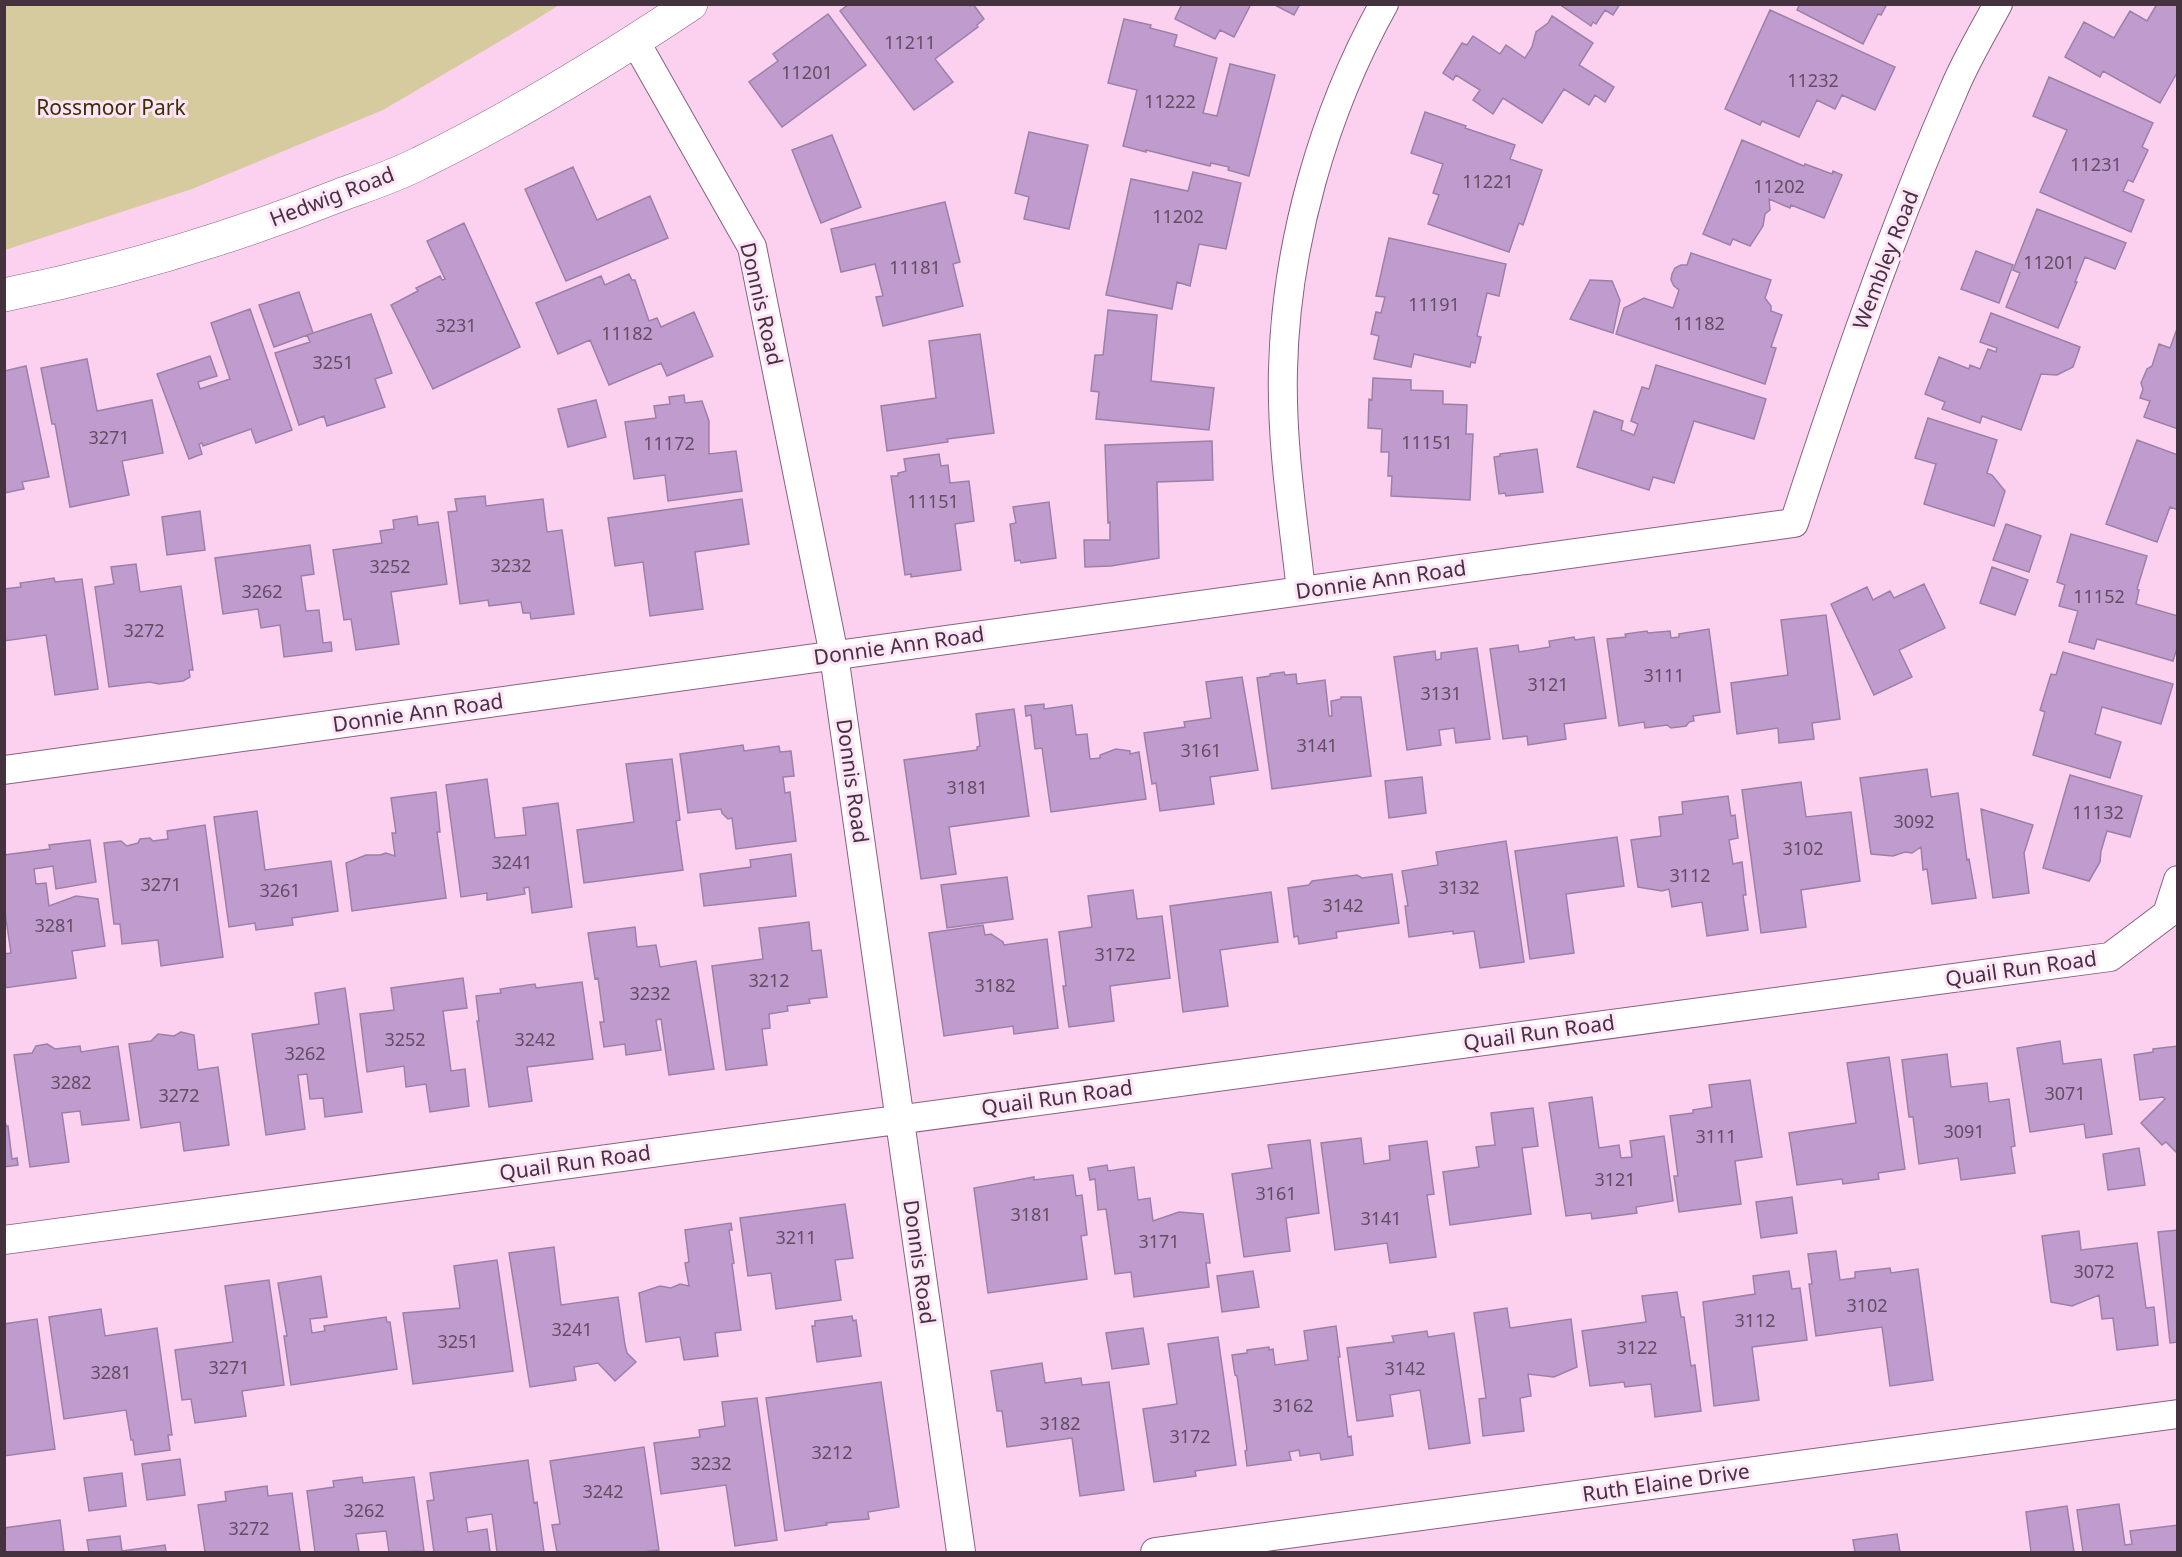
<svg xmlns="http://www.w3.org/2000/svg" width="2182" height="1557" font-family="'Noto Sans',sans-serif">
<rect width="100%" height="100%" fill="#fcd1f0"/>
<!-- green -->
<path fill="#d5cb9e" d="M4,5L5,4L559,5L529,24L383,110L192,189L5,250Z"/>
<!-- building -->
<path fill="#bf9bce" stroke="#9c81a7" stroke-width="1.5" d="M849,4H969L970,6L973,4L984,19L977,25L978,27L935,59L953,82L914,110L840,11Z
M1182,4H1251L1234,37L1220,30L1215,39L1175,19Z
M1273,4H1300L1294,15Z
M1559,4H1620L1613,15L1605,10L1596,24L1593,22L1591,26Z
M1800,4H1887L1881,15L1878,14L1863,44L1797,10Z
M2157,4H2178V71L2160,103L2103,71L2100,77L2065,57L2084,22L2114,38L2130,11L2147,21Z
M1770,10L1895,67L1875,110L1842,95L1835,109L1817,100L1799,137L1762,121L1760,125L1725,109Z
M828,14L866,65L782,127L749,82L778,61L773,54Z
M1552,16L1593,43L1579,65L1614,87L1605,102L1595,95L1589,105L1564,89L1542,123L1503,98L1493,114L1473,100L1480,90L1456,75L1453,80L1443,73L1462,43L1467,45L1473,36L1500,54L1506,45L1525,58L1532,47L1536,32L1548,23Z
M1124,19L1151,25L1150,28L1177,35L1174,46L1217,58L1203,113L1217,116L1230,64L1275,75L1249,176L1228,170L1229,167L1211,163L1210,166L1146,150V152L1123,146L1137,90L1108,83Z
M2049,77L2153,123L2142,147L2148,150L2133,182L2128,180L2123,191L2144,200L2131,232L2040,192L2067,130L2033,116Z
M1425,112L1466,126L1465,128L1515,145L1510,159L1542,170L1523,225L1519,223L1509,252L1428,224L1439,195L1433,193L1443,164L1411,153Z
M1029,132L1088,145L1069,229L1024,219L1029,197L1015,193Z
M832,135L861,207L821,223L792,150Z
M1742,140L1804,166L1805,164L1832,174L1833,171L1842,175L1824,218L1791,205L1790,208L1769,199L1770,210L1765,214L1763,226L1750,246L1733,239L1730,245L1703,234Z
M573,167L597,220L650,196L668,238L566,281L525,189Z
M1193,172L1241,183L1226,249L1199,244L1190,286L1177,282L1172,309L1106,295L1131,179L1188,191Z
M945,202L960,262L953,264L963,306L883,326L876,297L883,296L875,264L841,272L831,229Z
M2037,209L2126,243L2115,269L2085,257L2075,282H2077L2058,328L2006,307L2020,273L2013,270Z
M464,223L520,347L433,389L391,305L418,291L416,288L440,276L442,280L445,279L427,241Z
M1389,238L1506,264L1499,296L1487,293L1477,336L1481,337L1475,363L1471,362L1470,367L1414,354L1411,367L1374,359L1379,336L1371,334L1376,312L1381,313L1385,297L1376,296Z
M1976,251L2013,265L1999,303L1961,289Z
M1691,253L1771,280L1765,298L1771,306V311L1782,315L1771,347L1776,348L1765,384L1616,334L1624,308L1644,298L1673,308L1679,290L1674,286L1671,280L1672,274L1675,268L1681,265H1687Z
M629,274L632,280H635L649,321L657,318L661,327L694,312L713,356L667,376L661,363L609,385L590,340L558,354L536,303L601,276L605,285Z
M1590,280L1612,281L1620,300L1613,333L1570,319Z
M299,292L313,333L274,347L259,305Z
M250,309L292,430L256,443L251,429L203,446L202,443L199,444L202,454L189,459L157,374L210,356L217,376L198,382L200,389L230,379L211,323Z
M1108,310L1157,315L1151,381L1214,388L1209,430L1096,419L1099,392L1091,391L1095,355H1103Z
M1991,313L2080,347L2073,367L2057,375L2041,374L2021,430L1982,416L1980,423L1942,409L1945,402L1925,394L1939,357L1969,369L1970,365L1980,369L1988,349L1996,352L1997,348L1980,342Z
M371,314L392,373L375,379L385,407L327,426L324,416L299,425L275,353L310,342L307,335Z
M2178,326V429L2144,417L2150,401L2140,398L2143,389L2141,383L2147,369L2152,366L2159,344L2170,348Z
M980,334L994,433L947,439L948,442L887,451L881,406L936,398L929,341Z
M87,359L97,411L152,400L163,453L122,461L129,495L70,507L55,424H52L41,368Z
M1656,365L1766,399L1754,439L1694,421L1674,483L1653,477L1649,490L1577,467L1594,411L1623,421L1621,430L1634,435L1638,424L1631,421L1642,387L1649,389Z
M26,366L49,477L22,482L24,489L4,493V371Z
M1373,378L1411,380V390L1443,391V404L1467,405L1466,434H1473L1470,500L1391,496L1392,476H1388L1389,452H1381L1382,429L1368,428L1369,399L1372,400Z
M684,395L685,403L702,401L709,421V454L736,451L742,491L668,501L665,475L634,479L625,422L656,418L654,406L670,404L669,397Z
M596,400L606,437L568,447L558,409Z
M1928,418L1997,440L1987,473L1992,475L2005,491L1994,526L1924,504L1936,464L1915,458Z
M2137,440L2178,455V510L2170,507L2157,542L2106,524Z
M1212,441L1213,480L1157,482L1159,558L1111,566L1085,567L1084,540H1110V522L1108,523L1105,445Z
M1537,449L1543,492L1506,496L1505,493L1499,494L1494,457L1500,456V454Z
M939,454L941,466L948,465L950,483L969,481L974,521L955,524L961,570L911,577V574L905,575L891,476H898V473L906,471L904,459Z
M485,496L486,506L543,499L547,532L562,530L574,614L531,619L530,613H523L521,602L489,606L488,600L460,604L448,512L457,511L455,499Z
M742,499L749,544L695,552L703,609L650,616L643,562L615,566L608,518Z
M1049,502L1056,558L1021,563L1020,560L1015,561L1010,524L1016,523L1013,507Z
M200,511L205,550L167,555L162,517Z
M417,516L418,525L438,522L447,584L391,592L399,644L356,650L351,619L344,620L333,550L382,543L380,531L394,529L393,520Z
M2006,524L2041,536L2029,572L1993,560Z
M2071,534L2147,556L2137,589L2139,590L2136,604L2178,616V645L2173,661L2097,639L2094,649L2069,642L2078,611L2059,606L2065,585L2057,582Z
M310,545L314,574L301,576L306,611L319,610L323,643L331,642L332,651L284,657L280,625L261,628L258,609L223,614L215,558Z
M136,564L140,592L181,586L193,670H189L190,677L183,681L159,684L150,682L109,687L95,587L114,584L111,567Z
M1992,567L2028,580L2015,615L1980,603Z
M54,578L55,582L82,579L98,689L55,695L46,635L4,641V589L21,587L20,583Z
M1924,584L1945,628L1899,650L1912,677L1874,695L1831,604L1867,587L1873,600L1890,591L1894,598Z
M1826,615L1840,719L1812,723L1814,739L1779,743L1778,728L1737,734L1731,683L1788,675L1781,620Z
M1709,629L1720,712L1693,716L1694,721L1689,722L1686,726L1671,728L1667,725L1645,728L1644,722L1619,726L1607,639L1626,637L1625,634L1647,631L1648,633L1670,631L1671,638L1679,637V634Z
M1574,637L1575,640L1594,637L1606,718L1564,724L1566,739L1528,745L1527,736L1503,739L1490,649L1518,645L1519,652L1550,647L1549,641Z
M1477,648L1490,739L1456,743L1454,728L1439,730L1441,745L1407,750L1394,657L1435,651L1436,660L1441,659V653Z
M2063,652L2173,684L2161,724L2102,707L2095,734L2121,742L2110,778L2033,755L2045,712L2040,710L2051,674L2056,675Z
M1284,672L1285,675L1296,674L1297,684L1325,680L1329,716H1332L1331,701L1341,699V697H1361L1371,776L1272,789L1257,678L1270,676V674Z
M1242,677L1258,770L1210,777L1214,804L1160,811L1156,783L1152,784L1144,733L1185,727L1184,722L1211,718L1206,682Z
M1044,704V709L1072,705L1076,735L1087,734L1090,759L1100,758V755L1116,749L1130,751V754L1139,752L1146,799L1051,812L1042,748L1035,749L1031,715L1026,716L1025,706Z
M1014,709L1029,816L949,827L956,874L921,879L904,760L977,750V747L980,746L976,714Z
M743,745L744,751L779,746L780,752L791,751L794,776L783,777L785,793L790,792L796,841L736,849L732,818L728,819L722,813L721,809L688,813L680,754Z
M672,759L680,820L676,821L683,870L584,883L577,830L634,822L626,764Z
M1927,769L1931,797L1958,793L1967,860L1969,859L1976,898L1932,904L1927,869L1923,870L1921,847L1912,853L1905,852L1893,856L1871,854L1860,778Z
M2070,775L2142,796L2130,837L2107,831L2101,851L2100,862L2089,881L2043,868Z
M1422,777L1426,813L1389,818L1385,781Z
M487,779L495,838L526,835L523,808L558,803L572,907L532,913L529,887L524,888L525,894L487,900V893L461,897L446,785Z
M1801,782L1806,817L1851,812L1860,881L1801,890L1806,927L1761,933L1742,790Z
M436,792L440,832H437L446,898L352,911L346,863L366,855H380L386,853L395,856L392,833H396L391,798Z
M1728,796L1731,816L1735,815L1738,838L1729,840L1733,864L1742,862L1746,895H1743L1748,930L1707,936L1702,902L1672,907L1669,889L1662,891L1638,887L1631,840L1661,836L1659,817L1683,814L1682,802Z
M1981,809L2033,825L2024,853L2029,893L1993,898Z
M257,811L265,870L331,861L338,911L292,918L293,925L256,930L255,923L229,927L214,817Z
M205,825L223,957L161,966L158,940L122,944L120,924H114L104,843L121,841L127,846L138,843L140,839L150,838L153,841L168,839L167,831Z
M1617,837L1624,886L1566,894L1574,953L1530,959L1515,851Z
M90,840L96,882L56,889L53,866L34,869L36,884L46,883L49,906L76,896L98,899L105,946L72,951L76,978L4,988V954L11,953L4,906V855L50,849L49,845Z
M1506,841L1524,962L1480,968L1474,931L1453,934V931L1409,937L1405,906H1408L1402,871L1438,865L1436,852Z
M791,854L796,896L704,906L700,874L751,867L750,860Z
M1392,874L1399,923L1336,932L1337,938L1299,944L1298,936L1294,937L1288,888L1309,885L1312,881L1357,875L1362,878Z
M1007,877L1013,919L947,928L941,885Z
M1133,890L1137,919L1162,916L1170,978L1110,986L1114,1021L1069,1027L1063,986H1066L1059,932L1092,927L1088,896Z
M1271,892L1278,942L1220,950L1228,1006L1183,1012L1170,906Z
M809,922L812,951L821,950L827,997L809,999L810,1003L787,1006L788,1011L769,1014L770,1028L762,1029L767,1065L726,1070L712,966L763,959L759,928Z
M983,925L985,935L991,934L1003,942L1004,945L1047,939L1058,1028L1014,1034L1013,1026L944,1036L929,933Z
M635,927L637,947L656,945L660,967L696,961L714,1069L669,1075L661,1019L656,1020L661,1050L626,1055L625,1044L604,1047L600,1022H604L598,978L595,979L588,933Z
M463,978L467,1008L443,1011L451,1071L465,1069L469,1106L430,1112L426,1084L406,1087L404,1066L367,1072L360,1014L394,1010L391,988Z
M582,982L593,1059L527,1067L532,1101L489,1107L477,1021H479L476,996L501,993L500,989L535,984L536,988Z
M345,988L362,1112L325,1117L323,1098L310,1099L307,1074L298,1075L305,1129L266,1135L252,1034L319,1024L315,993Z
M181,1032L194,1035L198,1070L218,1067L229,1145L184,1151L180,1122L141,1128L129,1044L151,1041L158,1034L174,1036Z
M2060,1041L2063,1064L2101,1059L2112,1134L2086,1138L2084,1124L2030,1132L2017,1048Z
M47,1044L55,1049L80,1046L81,1052L118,1046L129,1120L82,1125L80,1111L62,1113L69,1162L30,1167L14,1055L32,1053L36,1046Z
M2178,1046V1154L2166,1142L2162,1145L2141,1123L2165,1099L2163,1097L2140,1100L2134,1055L2153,1052V1049Z
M1947,1054L1951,1087L1987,1083L1989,1102L2009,1099L2015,1146L2011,1147L2015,1173L1961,1180L1958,1158L1919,1164L1913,1117H1909L1902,1060Z
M1889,1057L1905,1169L1878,1173L1879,1179L1843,1184L1842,1179L1797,1185L1789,1133L1856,1123L1847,1063Z
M1750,1080L1762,1157L1735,1161L1741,1204L1679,1212L1674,1176H1678L1670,1116L1693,1113V1110L1712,1107L1709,1085Z
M1592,1097L1599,1148L1619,1145L1621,1158L1632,1157L1630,1141L1664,1136L1673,1201L1636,1207L1637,1213L1592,1219L1591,1213L1566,1216L1549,1103Z
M1533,1108L1538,1146L1522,1148L1531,1214L1450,1225L1443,1172L1479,1167L1476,1147L1495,1145L1491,1113Z
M4,1117L6,1126H8L12,1159L17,1158L18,1165L4,1167Z
M1361,1138L1364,1164L1390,1160L1389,1146L1427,1141L1434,1194L1427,1195L1436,1257L1390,1263L1387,1243L1335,1250L1321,1143Z
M1310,1140L1319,1213L1286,1218L1290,1251L1244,1257L1232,1174L1272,1168L1268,1145Z
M2139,1148L2145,1185L2108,1190L2103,1154Z
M1107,1165L1108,1171L1134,1167L1138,1200L1150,1198L1153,1221L1179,1212L1203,1214L1210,1263H1206L1209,1287L1134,1297L1131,1272L1115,1274L1106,1209L1098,1210L1095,1179L1090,1180L1088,1168Z
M1073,1175L1076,1196L1082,1195L1087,1235L1081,1236L1087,1279L988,1293L974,1188L1034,1177V1180Z
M1792,1197L1797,1233L1761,1238L1756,1202Z
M845,1204L853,1258L835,1260L841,1300L776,1309L771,1273L748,1276L740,1218Z
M731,1223L732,1230H729L734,1263L732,1264L741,1330L715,1333L718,1356L684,1360L680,1337L646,1342L639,1293L660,1286L671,1288L680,1284L689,1286L685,1263L689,1262L685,1230Z
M2178,1230V1342L2170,1343L2158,1232Z
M2079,1231L2081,1250L2137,1243L2146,1308L2154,1307L2158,1345L2117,1350L2113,1318L2102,1319L2099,1295L2072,1306L2051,1302L2042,1236Z
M554,1247L561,1305L618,1297L625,1345L627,1353L636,1362L615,1381L598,1363L574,1367L576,1380L530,1387L509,1253Z
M1836,1251L1840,1280L1855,1278V1272L1890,1268L1891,1273L1918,1269L1933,1380L1890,1386L1882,1327L1816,1336L1809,1284H1812L1808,1254Z
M497,1260L513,1371L413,1384L403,1313L460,1308L454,1266Z
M1253,1271L1259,1307L1222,1312L1217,1276Z
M1789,1271L1792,1289L1800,1288L1807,1340L1752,1347L1759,1400L1714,1406L1703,1302L1755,1294L1753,1276Z
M321,1276L327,1317L310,1319L312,1333L325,1331L324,1326L386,1317L387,1322H390L397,1369L291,1385L284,1336H287L278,1283Z
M269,1280L284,1385L242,1391L246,1416L195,1423L191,1399L182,1400L175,1350L233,1342L225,1286Z
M1677,1292L1681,1317H1684L1691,1366L1695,1365L1701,1411L1655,1417L1651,1384L1625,1387L1624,1382L1590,1386L1582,1331L1646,1322L1642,1296Z
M1507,1308L1510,1328L1571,1319L1577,1367L1554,1377L1528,1374L1531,1396L1520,1398L1524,1431L1483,1436L1479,1399L1486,1398L1474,1313Z
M101,1309L105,1336L157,1328L172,1435H168L170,1450L135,1455L133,1440H131L126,1410L64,1419L49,1317Z
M852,1316L853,1321L856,1320L861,1356L817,1362L812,1326H815V1321Z
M37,1319L55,1449L4,1456V1324Z
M1336,1326L1340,1357H1338L1348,1437L1351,1436L1353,1455L1321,1460L1320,1453L1300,1456L1299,1450L1289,1452L1291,1460L1247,1466L1245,1451L1247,1450L1237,1376L1235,1375L1232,1355L1247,1353V1350L1269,1347V1350L1273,1349L1275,1365L1308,1360L1304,1331Z
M1143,1328L1149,1364L1112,1369L1106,1333Z
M1427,1331L1428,1337L1454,1333L1470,1443L1429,1449L1420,1390L1390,1395L1393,1416L1357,1421L1347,1348L1394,1342L1392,1336Z
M1218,1337L1236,1465L1195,1471L1196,1476L1154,1482L1143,1409L1177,1404L1168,1344Z
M1042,1363L1045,1383L1081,1378L1082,1385L1109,1382L1124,1490L1080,1496L1072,1438L1007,1447L1002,1411H997L991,1371Z
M881,1382L899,1507L868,1512L869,1519L826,1523L827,1525L785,1531L766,1398Z
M757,1398L777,1540L735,1546L726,1485L661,1494L654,1443L700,1437L699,1430L725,1426L722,1402Z
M644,1447L659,1550L642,1552H557L552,1525L560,1524L550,1461Z
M180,1459L185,1495L147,1500L142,1464Z
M528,1460L534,1503L537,1502L544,1552H497L492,1514L466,1518L468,1532L487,1529L490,1552H434L427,1501L434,1500L430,1473Z
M122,1473L126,1506L89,1511L84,1478Z
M362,1477L363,1483L414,1477L424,1551L389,1552L386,1531L356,1534L359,1552H315L307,1491L334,1487L333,1481Z
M267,1486L268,1496L292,1493L300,1552H205L198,1505L226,1501L225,1492Z
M2119,1504L2125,1545L2132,1544L2130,1531L2178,1525V1552H2083L2077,1510Z
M2067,1506L2074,1552H2031L2026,1512Z
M60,1520L64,1552H4V1528Z
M1897,1534L1900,1552H1855L1853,1540Z
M120,1536L122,1551L165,1545L166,1552H89L87,1540Z"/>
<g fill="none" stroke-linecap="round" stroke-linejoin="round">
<!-- street casing -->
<g stroke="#87617e" stroke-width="30">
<path id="street" d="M635,41L752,247L834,655L961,1552
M1301,591C1293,517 1281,444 1283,369C1286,245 1323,113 1384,4
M4,770L1794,523C1842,376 1892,230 1954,89C1966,60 1983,32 1998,4
M4,1240L2110,957L2167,914L2178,880
M1155,1552L2178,1414"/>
</g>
<!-- secondary casing -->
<g stroke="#87617e" stroke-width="34">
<path id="secondary" d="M4,295C118,272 232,238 340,195C367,185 395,176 420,163C514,117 604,62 691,4"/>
</g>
<!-- street -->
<use href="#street" stroke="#fff" stroke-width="28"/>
<!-- secondary -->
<use href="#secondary" stroke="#fff" stroke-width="33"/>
</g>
<g text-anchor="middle" stroke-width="6" stroke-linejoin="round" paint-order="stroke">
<!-- number labels -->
<g font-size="18" fill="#634d63">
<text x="910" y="49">11211</text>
<text x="807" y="79">11201</text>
<text x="1813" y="87">11232</text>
<text x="1170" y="108">11222</text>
<text x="2096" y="171">11231</text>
<text x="1488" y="188">11221</text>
<text x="1779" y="193">11202</text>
<text x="1178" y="223">11202</text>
<text x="2049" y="269">11201</text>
<text x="915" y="274">11181</text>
<text x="1434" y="311">11191</text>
<text x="1699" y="330">11182</text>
<text x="456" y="332">3231</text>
<text x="627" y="340">11182</text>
<text x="333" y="369">3251</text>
<text x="109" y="444">3271</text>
<text x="1427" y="449">11151</text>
<text x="669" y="450">11172</text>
<text x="933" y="508">11151</text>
<text x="511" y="572">3232</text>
<text x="390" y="573">3252</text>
<text x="262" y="598">3262</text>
<text x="2099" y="603">11152</text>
<text x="144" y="637">3272</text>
<text x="1664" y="682">3111</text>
<text x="1548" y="691">3121</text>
<text x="1441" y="700">3131</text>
<text x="1317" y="752">3141</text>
<text x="1201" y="757">3161</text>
<text x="967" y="794">3181</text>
<text x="2098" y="819">11132</text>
<text x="1914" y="828">3092</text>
<text x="1803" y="855">3102</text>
<text x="512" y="869">3241</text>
<text x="1690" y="882">3112</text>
<text x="161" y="891">3271</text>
<text x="1459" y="894">3132</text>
<text x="280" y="897">3261</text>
<text x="1343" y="912">3142</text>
<text x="55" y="932">3281</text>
<text x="1115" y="961">3172</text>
<text x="769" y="987">3212</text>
<text x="995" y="992">3182</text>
<text x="650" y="1000">3232</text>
<text x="405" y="1046">3252</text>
<text x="535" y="1046">3242</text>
<text x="305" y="1060">3262</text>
<text x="71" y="1089">3282</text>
<text x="2065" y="1100">3071</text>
<text x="179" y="1102">3272</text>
<text x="1964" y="1138">3091</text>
<text x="1716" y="1143">3111</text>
<text x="1615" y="1186">3121</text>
<text x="1276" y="1200">3161</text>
<text x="1031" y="1221">3181</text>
<text x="1381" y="1225">3141</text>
<text x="796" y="1244">3211</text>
<text x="1159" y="1248">3171</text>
<text x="2094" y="1278">3072</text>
<text x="1867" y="1312">3102</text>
<text x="1755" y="1327">3112</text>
<text x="572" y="1336">3241</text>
<text x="458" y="1348">3251</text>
<text x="1637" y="1354">3122</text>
<text x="229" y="1374">3271</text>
<text x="1405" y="1375">3142</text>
<text x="111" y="1379">3281</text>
<text x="1293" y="1412">3162</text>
<text x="1060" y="1430">3182</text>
<text x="1190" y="1443">3172</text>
<text x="832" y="1459">3212</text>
<text x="711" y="1470">3232</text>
<text x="603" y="1498">3242</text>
<text x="364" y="1517">3262</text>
<text x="249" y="1535">3272</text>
</g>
<!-- park labels -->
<g font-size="21" fill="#3b3000" stroke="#ffe4f7">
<text x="111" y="115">Rossmoor Park</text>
</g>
<!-- street labels -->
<g font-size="21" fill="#44333f" stroke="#ffe4f7">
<text transform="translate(332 197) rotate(-21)" y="7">Hedwig Road</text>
<text transform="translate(1886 260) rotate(-69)" y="7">Wembley Road</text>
<text transform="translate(761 304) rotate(77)" y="7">Donnis Road</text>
<text transform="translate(1381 580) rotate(-8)" y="7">Donnie Ann Road</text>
<text transform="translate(899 646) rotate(-8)" y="7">Donnie Ann Road</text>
<text transform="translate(418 713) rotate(-8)" y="7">Donnie Ann Road</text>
<text transform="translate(852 781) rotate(82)" y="7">Donnis Road</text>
<text transform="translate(2021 969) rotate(-8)" y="7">Quail Run Road</text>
<text transform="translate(1539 1033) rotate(-8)" y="7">Quail Run Road</text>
<text transform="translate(1057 1098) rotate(-8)" y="7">Quail Run Road</text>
<text transform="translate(575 1163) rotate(-8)" y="7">Quail Run Road</text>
<text transform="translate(919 1262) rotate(82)" y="7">Donnis Road</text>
<text transform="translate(1666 1483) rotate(-8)" y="7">Ruth Elaine Drive</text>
</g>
</g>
<!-- border -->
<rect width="2182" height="1557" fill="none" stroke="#44333f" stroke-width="12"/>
</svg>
